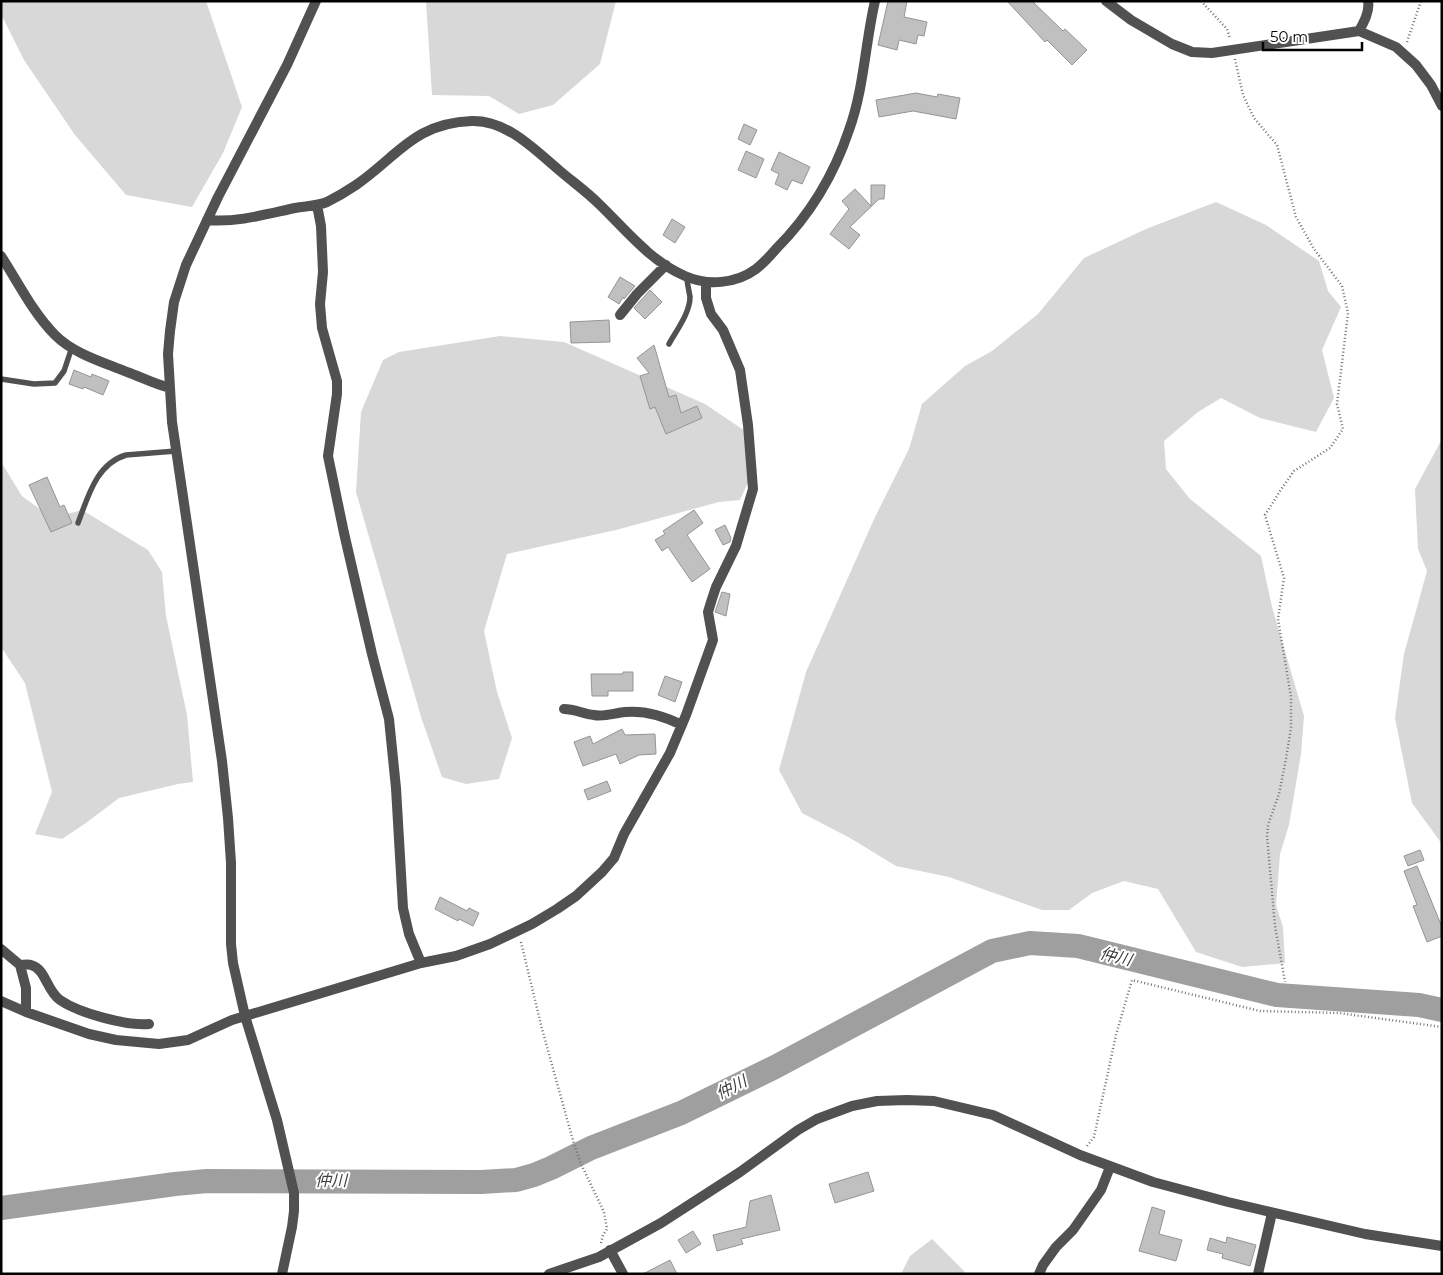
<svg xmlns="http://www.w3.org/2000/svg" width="1443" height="1275" font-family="Montserrat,'Noto Sans JP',sans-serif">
<rect width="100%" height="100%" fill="#fff"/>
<!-- green -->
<path fill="#d8d8d8" d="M1,1H206L242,107L223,153L192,207L126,195L75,135L24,60L1,14Z
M426,1H616L600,64L553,105L519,114L489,96L432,95Z
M1216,202L1266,225L1319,261L1328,291L1341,307L1322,350L1334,398L1316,432L1260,418L1221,398L1198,412L1164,441L1166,469L1190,499L1261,556L1272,607L1304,716L1301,754L1289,825L1280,854L1276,905L1283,927L1285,963L1242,967L1196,952L1158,889L1124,881L1092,893L1069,910H1042L949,877L896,866L850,838L802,813L779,770L806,672L875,517L909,449L922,404L965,366L992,351L1038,314L1084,258L1146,229Z
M500,336L564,342L705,404L748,433L750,478L740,500L719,502L616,530L507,554L484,631L497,692L512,738L499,779L466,784L442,777L422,720L356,492L361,412L383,360L399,352Z
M1442,439V844L1412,803L1395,718L1404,654L1427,571L1418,549L1415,489Z
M1,462L22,496L52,518L82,510L148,550L162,572L166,616L187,715L193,782L178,784L119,798L86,823L62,839L35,834L52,792L25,683L1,647Z
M932,1239L964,1271L965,1274H901L910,1256Z"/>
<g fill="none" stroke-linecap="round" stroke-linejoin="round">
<!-- river -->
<path stroke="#9f9f9f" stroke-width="24" d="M1,1208L175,1184L207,1181L481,1182L516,1180L534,1175L551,1168L591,1148L681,1113L775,1067L992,951L1030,943L1078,946L1277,995L1419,1005L1442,1010"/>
</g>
<!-- building -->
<path fill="#c0c0c0" stroke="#959595" d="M888,1H907L904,17L927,22L924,36L918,35L916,44L899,40L897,50L878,45Z
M1007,1H1032L1063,31L1065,29L1087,50L1072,65L1047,40L1045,42Z
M916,93L937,97L938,94L960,98L956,119L913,111L879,117L876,100Z
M744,124L757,130L750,145L738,139Z
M746,151L764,159L756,178L738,170Z
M779,152L810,167L802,184L792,180L787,190L775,184L779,174L771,170Z
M871,185H885L884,199H879L850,227L860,235L849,249L830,234L849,209L842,201L855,189L871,206Z
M672,219L685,227L675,243L663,235Z
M620,277L635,286L624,299L623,297L619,304L608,297Z
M650,290L662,302L645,319L634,308Z
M609,320L610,342L571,343L570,322Z
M654,345L669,397L676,395L681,413L697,406L702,418L666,434L655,407L650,409L640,376L649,373L637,358Z
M74,370L91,377L92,374L109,381L103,395L84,387L83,389L69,384Z
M47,477L60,507L64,505L72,523L51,532L29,485Z
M694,510L703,523L687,535L710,569L692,582L668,547L662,551L655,540L665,534L663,531Z
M725,525L731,538L730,542L723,545L715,530Z
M722,592L730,594L726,616L715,612Z
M623,672H633V691H608V696H592L591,674H623Z
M665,676L682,682L675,702L658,695Z
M622,729L625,735L655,734L656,754L639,755L620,764L616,754L583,766L574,742L590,736L593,744Z
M607,781L611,791L588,800L584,790Z
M1420,850L1424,860L1408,866L1404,856Z
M1417,866L1442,927V936L1427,942L1413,906L1417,905L1404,871Z
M440,897L467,911L469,908L479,913L473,926L459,919L458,921L435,909Z
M868,1172L874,1191L835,1203L829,1184Z
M771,1195L780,1230L741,1239L743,1244L717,1251L713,1235L746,1227L750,1201Z
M1152,1207L1165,1211L1159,1234L1182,1240L1176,1261L1139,1251Z
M693,1231L701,1244L686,1253L678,1240Z
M1227,1237L1256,1245L1250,1266L1222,1258L1223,1254L1207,1250L1210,1238L1226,1243Z
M670,1260L677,1274H643Z"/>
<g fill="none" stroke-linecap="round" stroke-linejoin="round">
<!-- path -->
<path stroke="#737373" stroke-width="2.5" stroke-dasharray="1 2.5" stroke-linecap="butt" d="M1201,1L1227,29L1230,39
M1407,42L1421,1
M1235,59L1243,95L1254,118L1277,145L1296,217L1314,249L1342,286L1348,313L1337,404L1343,429L1330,448L1294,471L1282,488L1265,515L1284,578L1278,619L1291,697V728L1286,759L1279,794L1268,825L1267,836L1275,926L1285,982
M521,942L542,1029L574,1144L581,1164L604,1212L607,1229L603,1235L601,1243
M1087,1146L1094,1137L1116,1035L1132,980L1260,1011L1339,1013L1442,1027"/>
<!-- service -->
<path stroke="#515151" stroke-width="5.5" d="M669,344C676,331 690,313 690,297C689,290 687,284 687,277
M1,379L34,384L55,383L64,371L72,347
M78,523C88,497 96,464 126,455L176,451"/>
<!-- minor -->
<path stroke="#515151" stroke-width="10" d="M1106,1L1131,20L1172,44L1192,52L1212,53L1359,31L1396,47L1416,65L1431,85L1442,106
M1359,31C1364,22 1370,11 1368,1
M317,205L321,226L323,272L320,304L322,328L337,381V394L328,456L344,533L372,654L389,719L396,788L403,908L409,934L421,963
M207,220C236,223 267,214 295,208C306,206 317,206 327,202C337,197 347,191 356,185C398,156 414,123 472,121C507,120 535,150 560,171C573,182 587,192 599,204C626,230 650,261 685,276C707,286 736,284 756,269C764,263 770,256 776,249C810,215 834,175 849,130C864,89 865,44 875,1
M1,256C18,282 33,313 55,335C74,354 103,362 127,372C141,377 154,384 170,388
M620,315L637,294L666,265
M564,709C575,709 583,714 594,715C604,717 615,713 625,712C645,710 664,716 682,725
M1,949L20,965L26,988V1012
M20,965C23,965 28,964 31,965C46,969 46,990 60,1000C79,1013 126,1026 149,1024
M1,1001L26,1012L89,1034L116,1040L159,1044L188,1040L232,1020L421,963L456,956L490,944L532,924L557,909L576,896L602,872L614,858L624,834L670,753L686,715L713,640L708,612L712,599L716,587L736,546L753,489L748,425L740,370L723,330L711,314L706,298V282
M610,1250L623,1274
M282,1274L292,1227L294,1211V1193L277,1120L245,1016L233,963L231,944V863L228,818L222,761L172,422L168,354L170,331L174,302L186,265L218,197L287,65L316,1
M1039,1274L1043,1265L1056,1247L1073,1230L1101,1190L1110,1167
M1258,1274L1272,1213"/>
<!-- tertiary -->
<path stroke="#515151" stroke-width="10" d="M549,1274L599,1257L661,1223L740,1172L798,1130L817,1119L852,1106L877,1101L907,1100L934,1101L993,1115L1080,1155L1153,1182L1228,1202L1365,1234L1442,1246"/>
</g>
<g text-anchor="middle" stroke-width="4" stroke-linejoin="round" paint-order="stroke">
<!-- water labels -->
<g font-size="16" font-style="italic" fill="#404040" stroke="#fff">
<text transform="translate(1116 956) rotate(14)" y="6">仲川</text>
<text transform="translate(731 1087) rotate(-27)" y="6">仲川</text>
<text x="331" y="1186">仲川</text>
</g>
</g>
<!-- border -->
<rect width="1443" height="1275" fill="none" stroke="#000000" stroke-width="5"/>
<!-- scale -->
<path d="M1263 42v8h99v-8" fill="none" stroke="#000000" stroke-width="2.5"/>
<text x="1270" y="42" font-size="15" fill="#000000" stroke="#ffffff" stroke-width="4" paint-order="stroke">50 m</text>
</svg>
